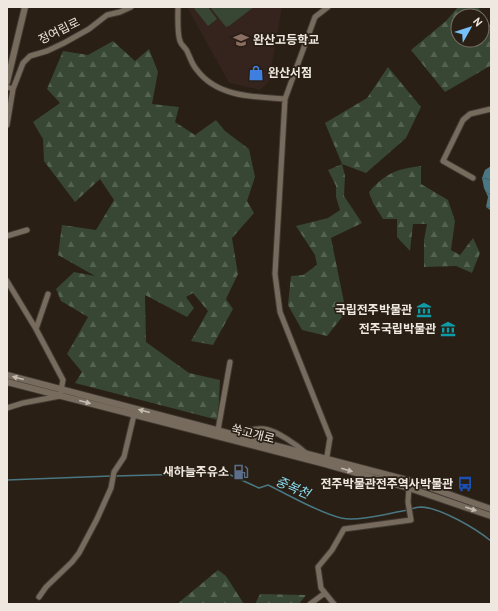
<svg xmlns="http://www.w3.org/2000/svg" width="498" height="611" font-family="'PT Sans','Noto Sans KR',sans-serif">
<defs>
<pattern id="forest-firs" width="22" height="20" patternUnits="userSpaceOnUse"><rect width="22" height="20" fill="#374733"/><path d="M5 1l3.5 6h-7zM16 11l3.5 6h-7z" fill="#546250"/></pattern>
<pattern id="water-ripples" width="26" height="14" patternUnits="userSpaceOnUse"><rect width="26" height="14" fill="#497783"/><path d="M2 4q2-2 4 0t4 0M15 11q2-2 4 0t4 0" fill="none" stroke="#485e63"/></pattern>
</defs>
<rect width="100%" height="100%" fill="#291f14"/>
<!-- education -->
<path fill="#35231e" d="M187,7H282L269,81L260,90L229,83Z"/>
<!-- forest -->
<path fill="url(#forest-firs)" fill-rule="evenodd" d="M458,7H478L491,27V64L490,66L445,92L411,50L446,21ZM458,16H482V40H458Z
M113,41L135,61L149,49L158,72L152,104L179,107L175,122L195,135L216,120L225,131L249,149L255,177L247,201L254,213L232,238L238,274L226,299L233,309L213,345L191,341L208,311L193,293L186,297L194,308L187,317L145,295L146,342L189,373L220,380L218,420L75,383L82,372L67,354L88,317L61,301L56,289L74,272L95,276L58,255L62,225L96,230L114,200L100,179L75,202L44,161L43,139L33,122L60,103L47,89L63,51L88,55Z
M388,67L421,107L406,138L366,173L342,164L345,176L344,196L362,223L331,238L346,312L327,336L302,330L288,305L291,276L303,275L317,265L315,255L296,226L328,218L340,210L336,197V186L328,170L342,164L325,123L367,98Z
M421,166V184L448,200L455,221L451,250L460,255L473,238L480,253L472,273L456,266L424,267V240L427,224H413L410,251L397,237V219H383L373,203L369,192C386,173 396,169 421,166Z
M218,570L226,576L244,604H177Z
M260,594L306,595L299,604H255Z"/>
<!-- garden -->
<path fill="#374733" d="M193,7H208L217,19L208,26Z
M210,7H254L229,26L226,27Z"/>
<!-- water -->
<path fill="url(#water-ripples)" d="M491,166V210H490L486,207L488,197L484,188L482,178L485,170Z"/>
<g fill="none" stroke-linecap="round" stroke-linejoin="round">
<!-- stream -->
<path stroke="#497783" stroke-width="1.5" d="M115,476L226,473L259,488L268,485C291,496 317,512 341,518C359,522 389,513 408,510
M7,480L111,476
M411,509C414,508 418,507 421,507C441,508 475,528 491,541"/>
<!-- minor casing -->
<g stroke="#423a33" stroke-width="7">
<path id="minor" d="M178,7C178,16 177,33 180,41C181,45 185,47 187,51C190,57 192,65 197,70C217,97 254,97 285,99
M7,87L13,89L7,125
M13,89L23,63L30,56L47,51L64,43L89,29L107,15L120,12L131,7
M473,178L443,161L463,120L470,114L491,109
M7,236L27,230
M7,281L36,329L63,380L60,396L23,403L7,408
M36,329L48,294
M218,430L230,362
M233,434C243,432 255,427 265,429C277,431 297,445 306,453
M326,462L330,438L280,312L275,274L285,99L315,17L328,7
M39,597L46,587L72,562L79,553L97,519L111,488L114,472L124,457L134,415
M310,604L325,593
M334,604L321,588L318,567L332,550L344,529L411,520L408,502L409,488"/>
</g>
<!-- tertiary casing -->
<g stroke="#423a33" stroke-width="8">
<path id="tertiary" d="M7,82L25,7
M7,375L411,481L491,509
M7,382L325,464L409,488L491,516"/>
</g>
<!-- minor -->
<use href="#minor" stroke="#776b5e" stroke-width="5"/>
<!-- tertiary -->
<use href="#tertiary" stroke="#776b5e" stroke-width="6"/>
</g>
<!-- one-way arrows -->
<defs><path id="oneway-solid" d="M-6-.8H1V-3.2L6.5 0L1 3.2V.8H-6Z"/></defs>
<g fill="#c5bcb2">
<use href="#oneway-solid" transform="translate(18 378) rotate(-165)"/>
<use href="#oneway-solid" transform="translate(85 402) rotate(15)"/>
<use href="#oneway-solid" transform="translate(144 411) rotate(-165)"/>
<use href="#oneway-solid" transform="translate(347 470) rotate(16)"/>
<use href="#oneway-solid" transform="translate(471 509) rotate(19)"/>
</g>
<!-- icons -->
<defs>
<g id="school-bare" transform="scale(1.2)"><path d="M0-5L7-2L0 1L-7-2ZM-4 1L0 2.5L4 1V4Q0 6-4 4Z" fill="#8d6e63" stroke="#291f14" stroke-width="2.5" paint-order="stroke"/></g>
<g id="shop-bare" transform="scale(1.2)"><path d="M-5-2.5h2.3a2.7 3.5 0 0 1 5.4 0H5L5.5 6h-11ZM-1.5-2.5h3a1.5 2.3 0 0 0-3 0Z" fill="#3f7fe0" stroke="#291f14" stroke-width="2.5" paint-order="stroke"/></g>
<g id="museum-bare" transform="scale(1.2)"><path d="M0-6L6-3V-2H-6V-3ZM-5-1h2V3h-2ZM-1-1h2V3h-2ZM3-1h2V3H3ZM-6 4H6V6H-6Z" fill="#0f9aa8" stroke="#291f14" stroke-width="2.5" paint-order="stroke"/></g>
<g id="fuel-bare" transform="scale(1.2)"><path d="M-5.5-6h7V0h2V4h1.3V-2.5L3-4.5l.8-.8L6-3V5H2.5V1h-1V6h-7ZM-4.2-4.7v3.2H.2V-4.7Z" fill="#5c6f8a" stroke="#291f14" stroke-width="2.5" paint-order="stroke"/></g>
<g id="bus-bare" transform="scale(1.2)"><path d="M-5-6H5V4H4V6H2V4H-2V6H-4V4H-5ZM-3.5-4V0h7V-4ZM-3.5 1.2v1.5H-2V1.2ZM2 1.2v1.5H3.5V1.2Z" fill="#1a4fb4" stroke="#291f14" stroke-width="2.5" paint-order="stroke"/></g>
</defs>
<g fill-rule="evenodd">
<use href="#school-bare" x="241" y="40"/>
<use href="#shop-bare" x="256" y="73"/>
<use href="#museum-bare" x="424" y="310"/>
<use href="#museum-bare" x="448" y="329"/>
<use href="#fuel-bare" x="241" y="472"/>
<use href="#bus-bare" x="465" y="484"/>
</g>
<g text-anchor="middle" stroke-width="3.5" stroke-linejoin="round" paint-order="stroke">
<!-- street labels -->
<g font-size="12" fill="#efe8e0" stroke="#291f14">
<text transform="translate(59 31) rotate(-26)" y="4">정여립로</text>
<text transform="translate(253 434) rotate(14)" y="4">쑥고개로</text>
</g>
<!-- poi labels -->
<g font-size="12" font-weight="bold" fill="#efe8e0" stroke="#291f14" text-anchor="end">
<text x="253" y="44" text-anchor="start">완산고등학교</text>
<text x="268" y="77" text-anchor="start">완산서점</text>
<text x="412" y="314">국립전주박물관</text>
<text x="436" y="333">전주국립박물관</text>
<text x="229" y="476">새하늘주유소</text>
<text x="453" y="488">전주박물관전주역사박물관</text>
</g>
<!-- water labels -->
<g font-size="13" font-style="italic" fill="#8cdef3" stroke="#291f14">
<text transform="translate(293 487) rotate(23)" y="5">중복천</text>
</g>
</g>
<!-- border -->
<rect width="498" height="611" fill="none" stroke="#efe8e0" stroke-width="16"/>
<!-- north arrow -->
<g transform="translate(470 28) rotate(51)"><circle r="19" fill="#291f14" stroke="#786f66"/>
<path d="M0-3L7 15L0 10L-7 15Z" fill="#77c0f7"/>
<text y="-6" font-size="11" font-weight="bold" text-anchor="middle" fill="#efe8e0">N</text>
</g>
</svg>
